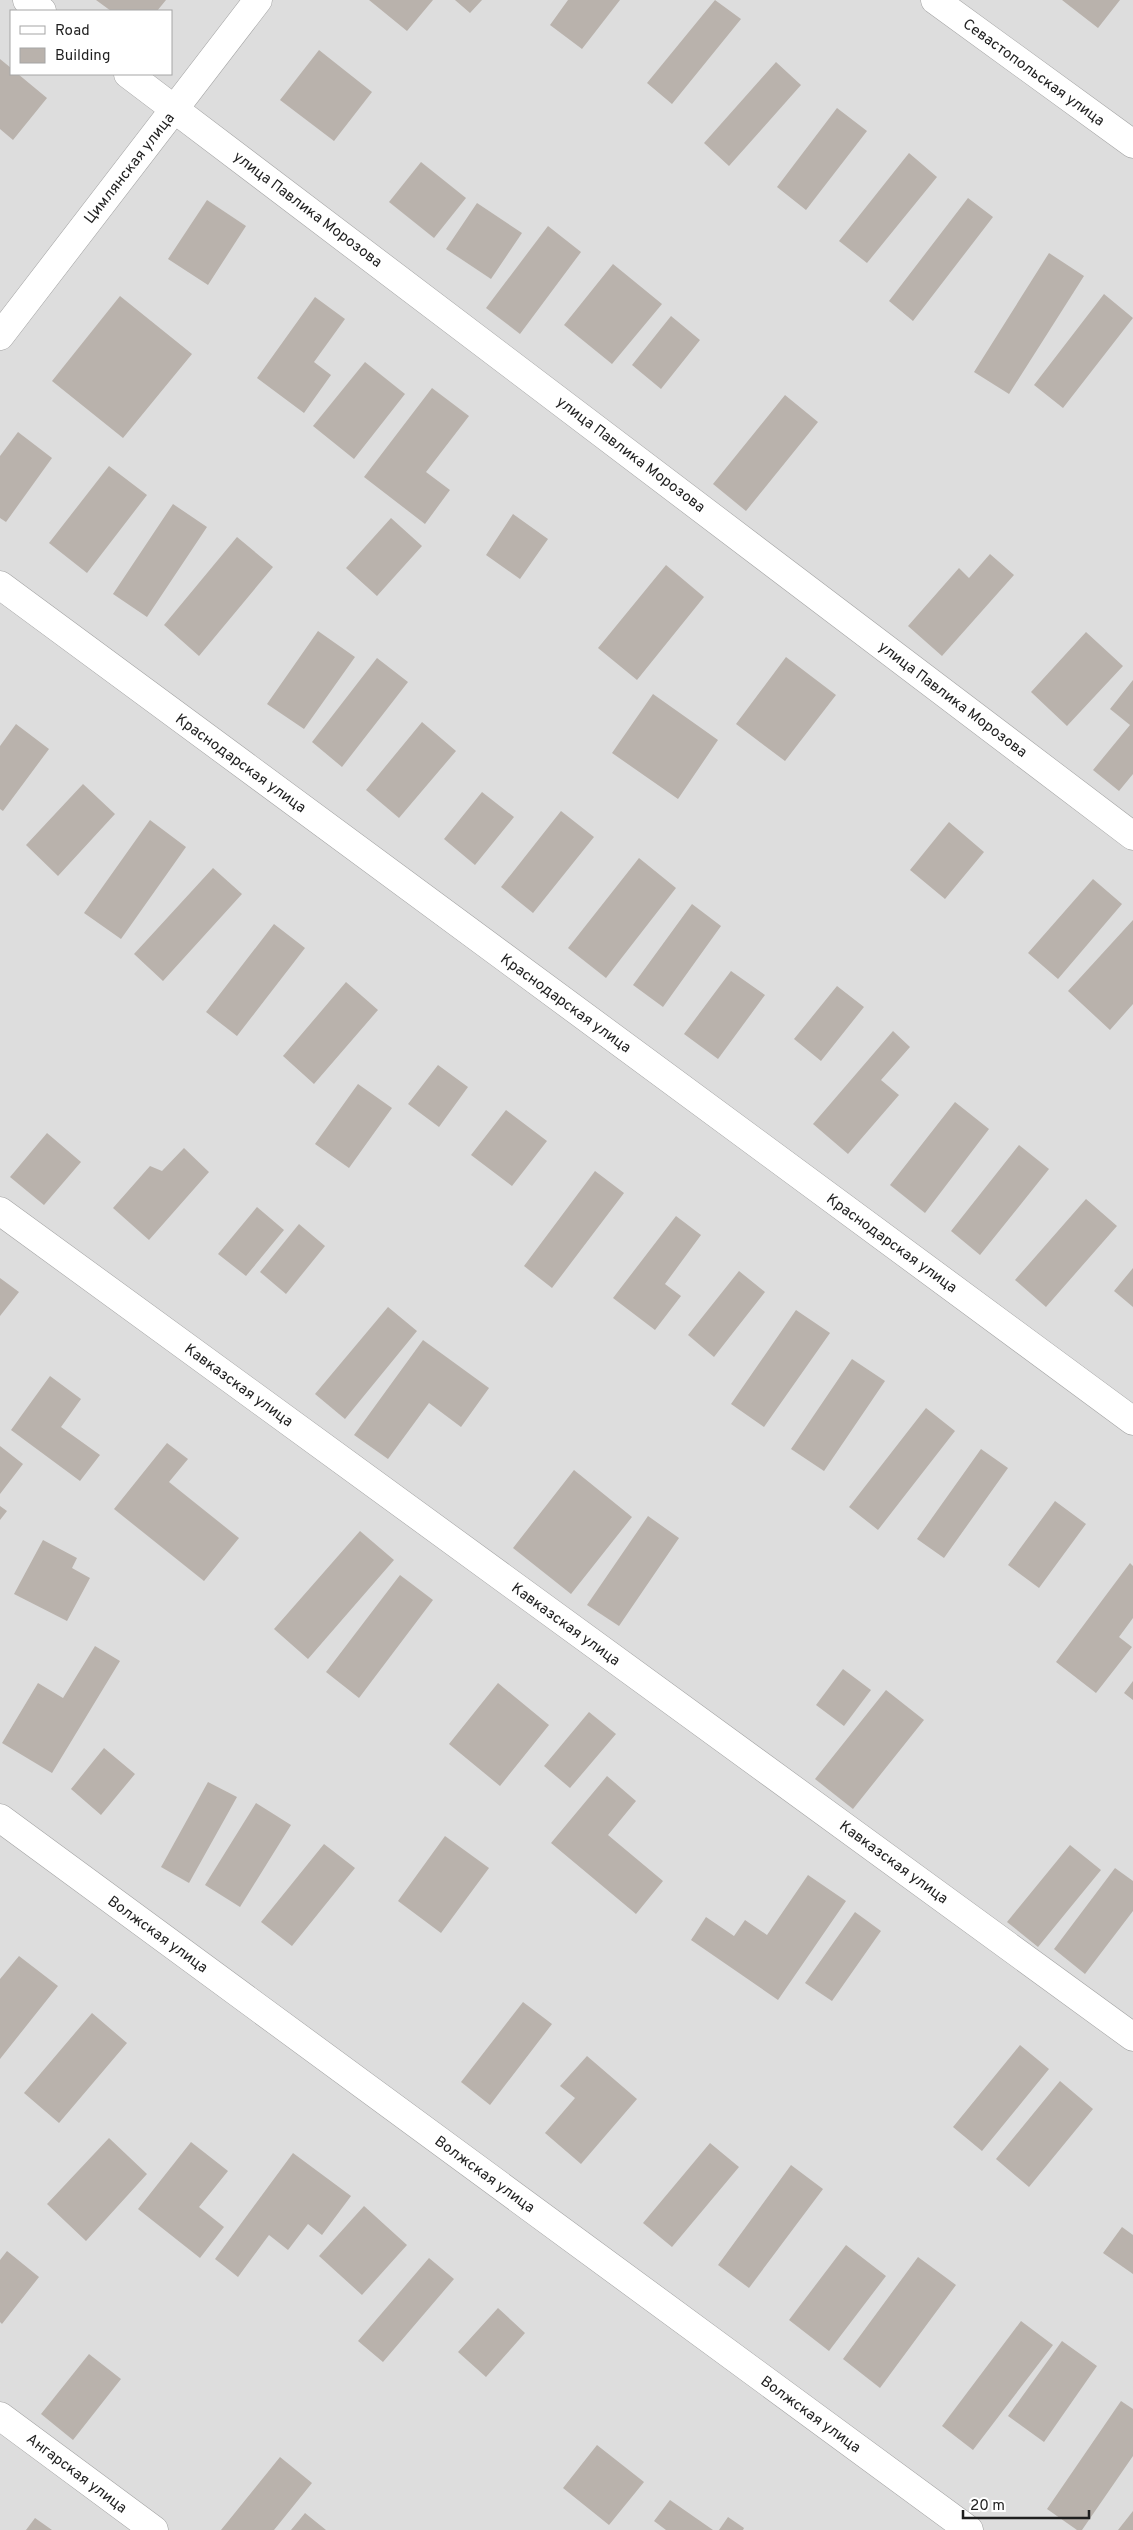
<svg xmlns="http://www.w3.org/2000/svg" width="1133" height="2530" font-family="Overpass,sans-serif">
<rect width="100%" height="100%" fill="#efece7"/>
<!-- residential -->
<path fill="#ddd" fill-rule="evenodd" d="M0,0H1133V2530H0ZM11,11H171V74H11Z"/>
<!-- building -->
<path fill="#b9b2ac" d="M96,0H166L157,11H111Z
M369,0H433L407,31Z
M455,0H482L470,13Z
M568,0H620L582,49L550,25Z
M715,0L741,19L672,104L647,83Z
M1062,0H1120L1098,28Z
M319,50L372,92L334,141L280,100Z
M0,59L11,68V74H18L47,98L13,140L0,129Z
M776,62L801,85L729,166L704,143Z
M837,108L867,131L806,210L777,187Z
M909,153L937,177L867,263L839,241Z
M421,162L466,198L434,238L389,202Z
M968,198L993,217L913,321L889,301Z
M207,200L246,226L208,285L168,259Z
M477,203L522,233L491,279L446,249Z
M548,226L581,252L520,334L486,308Z
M1049,253L1084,276L1009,394L974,372Z
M613,264L662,304L612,364L564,325Z
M1104,294L1133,318L1063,408L1034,385Z
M120,296L192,354L123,438L52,381Z
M315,297L345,319L314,362L331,375L304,413L257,378Z
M671,316L700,340L661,389L632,365Z
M365,362L405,394L354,459L313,426Z
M432,388L469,416L426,472L450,490L425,524L364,477Z
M785,395L818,422L746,511L713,484Z
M18,432L52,458L6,522L0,518V456Z
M109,466L147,495L87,573L49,543Z
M173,504L207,527L147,617L113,594Z
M513,514L548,539L520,579L486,555Z
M391,518L422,546L377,596L346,568Z
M237,537L273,567L199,656L164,625Z
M990,554L1014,575L942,656L908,626L959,568L969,578Z
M666,565L704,597L637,680L598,648Z
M318,631L355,657L304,729L267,704Z
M1086,632L1123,666L1067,726L1031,692Z
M786,657L836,695L785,761L736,724Z
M377,658L408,682L342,767L312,742Z
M1133,680V774L1119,791L1093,770L1130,725L1110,709Z
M653,694L718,740L678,799L612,753Z
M422,722L456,751L399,818L366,790Z
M16,724L49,749L3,811L0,809V746Z
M83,784L115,814L58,876L26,845Z
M482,792L514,817L475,865L444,839Z
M561,811L594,837L533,913L501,887Z
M150,820L186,847L121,939L84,913Z
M949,822L984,852L945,899L910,870Z
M639,858L676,888L606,978L568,948Z
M213,868L242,894L163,981L134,954Z
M1093,879L1122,904L1058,979L1028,953Z
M692,904L721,926L663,1007L633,985Z
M1133,920V1004L1110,1030L1068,991Z
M274,924L305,948L237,1036L206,1012Z
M731,971L765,995L718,1059L684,1034Z
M346,982L378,1010L314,1084L283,1056Z
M837,986L864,1007L821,1061L794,1039Z
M893,1031L910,1047L881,1080L899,1095L848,1154L813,1124Z
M438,1065L468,1087L439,1127L408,1104Z
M358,1084L392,1108L349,1168L315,1144Z
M955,1102L989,1129L925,1213L890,1185Z
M506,1110L547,1141L512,1186L471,1155Z
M47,1133L81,1162L44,1205L10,1177Z
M1019,1145L1049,1169L980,1255L951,1231Z
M184,1148L209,1172L149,1240L113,1208L150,1166L162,1171Z
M595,1171L624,1193L552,1288L524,1266Z
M1086,1199L1117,1226L1046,1307L1015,1280Z
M257,1207L284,1230L246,1276L218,1254Z
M676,1216L701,1235L665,1284L681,1296L655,1330L613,1298Z
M299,1224L325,1246L286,1294L260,1272Z
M1133,1268V1307L1114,1291Z
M739,1271L765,1292L714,1357L688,1335Z
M0,1278L19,1292L0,1316Z
M388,1307L417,1331L345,1419L315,1394Z
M796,1310L830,1333L764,1427L731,1404Z
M423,1340L489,1388L461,1427L429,1403L388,1459L354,1435Z
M852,1359L885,1381L824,1471L791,1449Z
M50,1376L81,1399L61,1427L100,1455L80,1481L11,1430Z
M926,1408L955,1431L878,1530L849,1507Z
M167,1443L188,1459L169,1482L239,1538L204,1581L114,1509Z
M0,1446L23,1464L0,1494Z
M981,1449L1008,1468L944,1558L917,1539Z
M574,1470L632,1517L571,1594L513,1548Z
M1055,1501L1086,1524L1039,1588L1008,1565Z
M0,1506L7,1511L0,1520Z
M648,1516L679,1538L619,1626L587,1605Z
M360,1531L394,1560L308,1659L274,1629Z
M43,1540L77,1558L72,1568L90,1578L67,1621L14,1594Z
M1130,1563L1133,1566V1618L1119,1637L1132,1647L1096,1693L1056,1662Z
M400,1575L433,1600L359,1698L326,1672Z
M95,1646L120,1661L52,1773L2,1743L38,1683L63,1698Z
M843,1669L871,1690L844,1726L816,1705Z
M1133,1681V1700L1124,1693Z
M498,1683L549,1725L500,1786L449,1744Z
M886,1690L924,1720L853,1809L815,1779Z
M589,1712L616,1734L570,1788L544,1766Z
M104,1748L135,1774L101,1815L71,1789Z
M607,1776L636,1801L608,1835L663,1881L636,1914L551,1843Z
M208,1782L237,1797L189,1883L161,1867Z
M256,1803L291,1825L240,1907L205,1885Z
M445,1836L489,1868L441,1933L398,1901Z
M324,1844L355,1868L292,1946L261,1922Z
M1070,1845L1101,1870L1038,1947L1007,1922Z
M1115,1868L1133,1881V1911L1085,1974L1054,1949Z
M808,1875L846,1901L778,2000L691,1940L706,1917L734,1936L745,1920L767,1935Z
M855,1912L881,1931L832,2001L805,1983Z
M19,1956L58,1986L0,2059V1979Z
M523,2002L552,2024L490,2105L461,2082Z
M92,2013L127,2043L59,2123L24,2093Z
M1020,2045L1049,2069L982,2151L953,2127Z
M587,2056L637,2099L581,2164L545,2133L575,2098L560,2086Z
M1060,2081L1093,2109L1029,2187L996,2159Z
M109,2138L147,2174L86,2241L47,2204Z
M191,2142L228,2171L199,2207L224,2227L200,2258L138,2209Z
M710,2143L739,2167L672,2247L643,2223Z
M293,2153L351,2196L322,2235L308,2224L288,2250L269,2235L238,2277L215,2259Z
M791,2165L823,2189L749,2288L718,2265Z
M364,2206L407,2245L362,2295L319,2256Z
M1122,2227L1133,2235V2274L1103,2253Z
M846,2245L886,2276L829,2351L789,2320Z
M7,2251L39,2277L2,2324L0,2322V2260Z
M918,2257L956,2285L880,2388L843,2359Z
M429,2258L454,2279L383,2362L358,2341Z
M498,2308L525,2333L486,2377L458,2352Z
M1021,2321L1053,2345L973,2450L942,2426Z
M1062,2341L1097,2366L1044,2442L1008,2416Z
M89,2354L121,2379L73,2440L41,2414Z
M1121,2401L1133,2409V2456L1082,2530H1077L1047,2509Z
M597,2445L644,2482L609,2525L563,2488Z
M280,2457L312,2483L274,2530H221Z
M670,2500L713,2530H666L654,2521Z
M1133,2511V2530H1118Z
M305,2513L326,2530H291Z
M728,2517L744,2528L743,2530H719Z
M35,2518L52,2530H26Z"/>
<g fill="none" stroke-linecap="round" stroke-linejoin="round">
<!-- minor casing -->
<g stroke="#a3a3a3" stroke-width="29">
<path id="minor" d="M27,0L42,11
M935,0L1133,144
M128,74L1133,836
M0,336L258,0
M0,585L1133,1421
M0,1211L1133,2037
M0,1818L969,2530
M0,2416L154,2530"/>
</g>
<!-- minor -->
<use href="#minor" stroke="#fff" stroke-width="28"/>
</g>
<g text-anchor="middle" stroke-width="5" stroke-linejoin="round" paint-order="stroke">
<!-- street labels -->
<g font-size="15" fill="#1f1f1f" stroke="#fff">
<text transform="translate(1034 72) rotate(36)" y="5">Севастопольская улица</text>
<text transform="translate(129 168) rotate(-52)" y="5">Цимлянская улица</text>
<text transform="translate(308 209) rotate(37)" y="5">улица Павлика Морозова</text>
<text transform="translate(631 454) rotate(37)" y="5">улица Павлика Морозова</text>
<text transform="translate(953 699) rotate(37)" y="5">улица Павлика Морозова</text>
<text transform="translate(241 763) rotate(36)" y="5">Краснодарская улица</text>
<text transform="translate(566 1003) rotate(36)" y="5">Краснодарская улица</text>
<text transform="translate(892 1243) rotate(36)" y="5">Краснодарская улица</text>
<text transform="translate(239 1385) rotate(36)" y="5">Кавказская улица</text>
<text transform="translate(566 1624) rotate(36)" y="5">Кавказская улица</text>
<text transform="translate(894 1862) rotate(36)" y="5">Кавказская улица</text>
<text transform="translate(158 1934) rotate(36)" y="5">Волжская улица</text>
<text transform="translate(485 2174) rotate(36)" y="5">Волжская улица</text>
<text transform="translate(811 2414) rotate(36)" y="5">Волжская улица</text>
<text transform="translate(77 2473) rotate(37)" y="5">Ангарская улица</text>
</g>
</g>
<!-- legend -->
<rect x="10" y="10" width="162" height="65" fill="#ffffff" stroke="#a5a5a5"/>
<rect x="20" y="26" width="25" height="8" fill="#ffffff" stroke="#a5a5a5"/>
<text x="55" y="35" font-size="15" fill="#1f1f1f">Road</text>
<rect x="20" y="48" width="25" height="15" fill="#b9b2ac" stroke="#a5a5a5"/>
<text x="55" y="60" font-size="15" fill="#1f1f1f">Building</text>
<!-- scale -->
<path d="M963 2510v8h126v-8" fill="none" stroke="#1f1f1f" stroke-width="2.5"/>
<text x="970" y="2510" font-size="15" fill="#1f1f1f" stroke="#ffffff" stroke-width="4" paint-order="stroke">20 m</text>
</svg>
